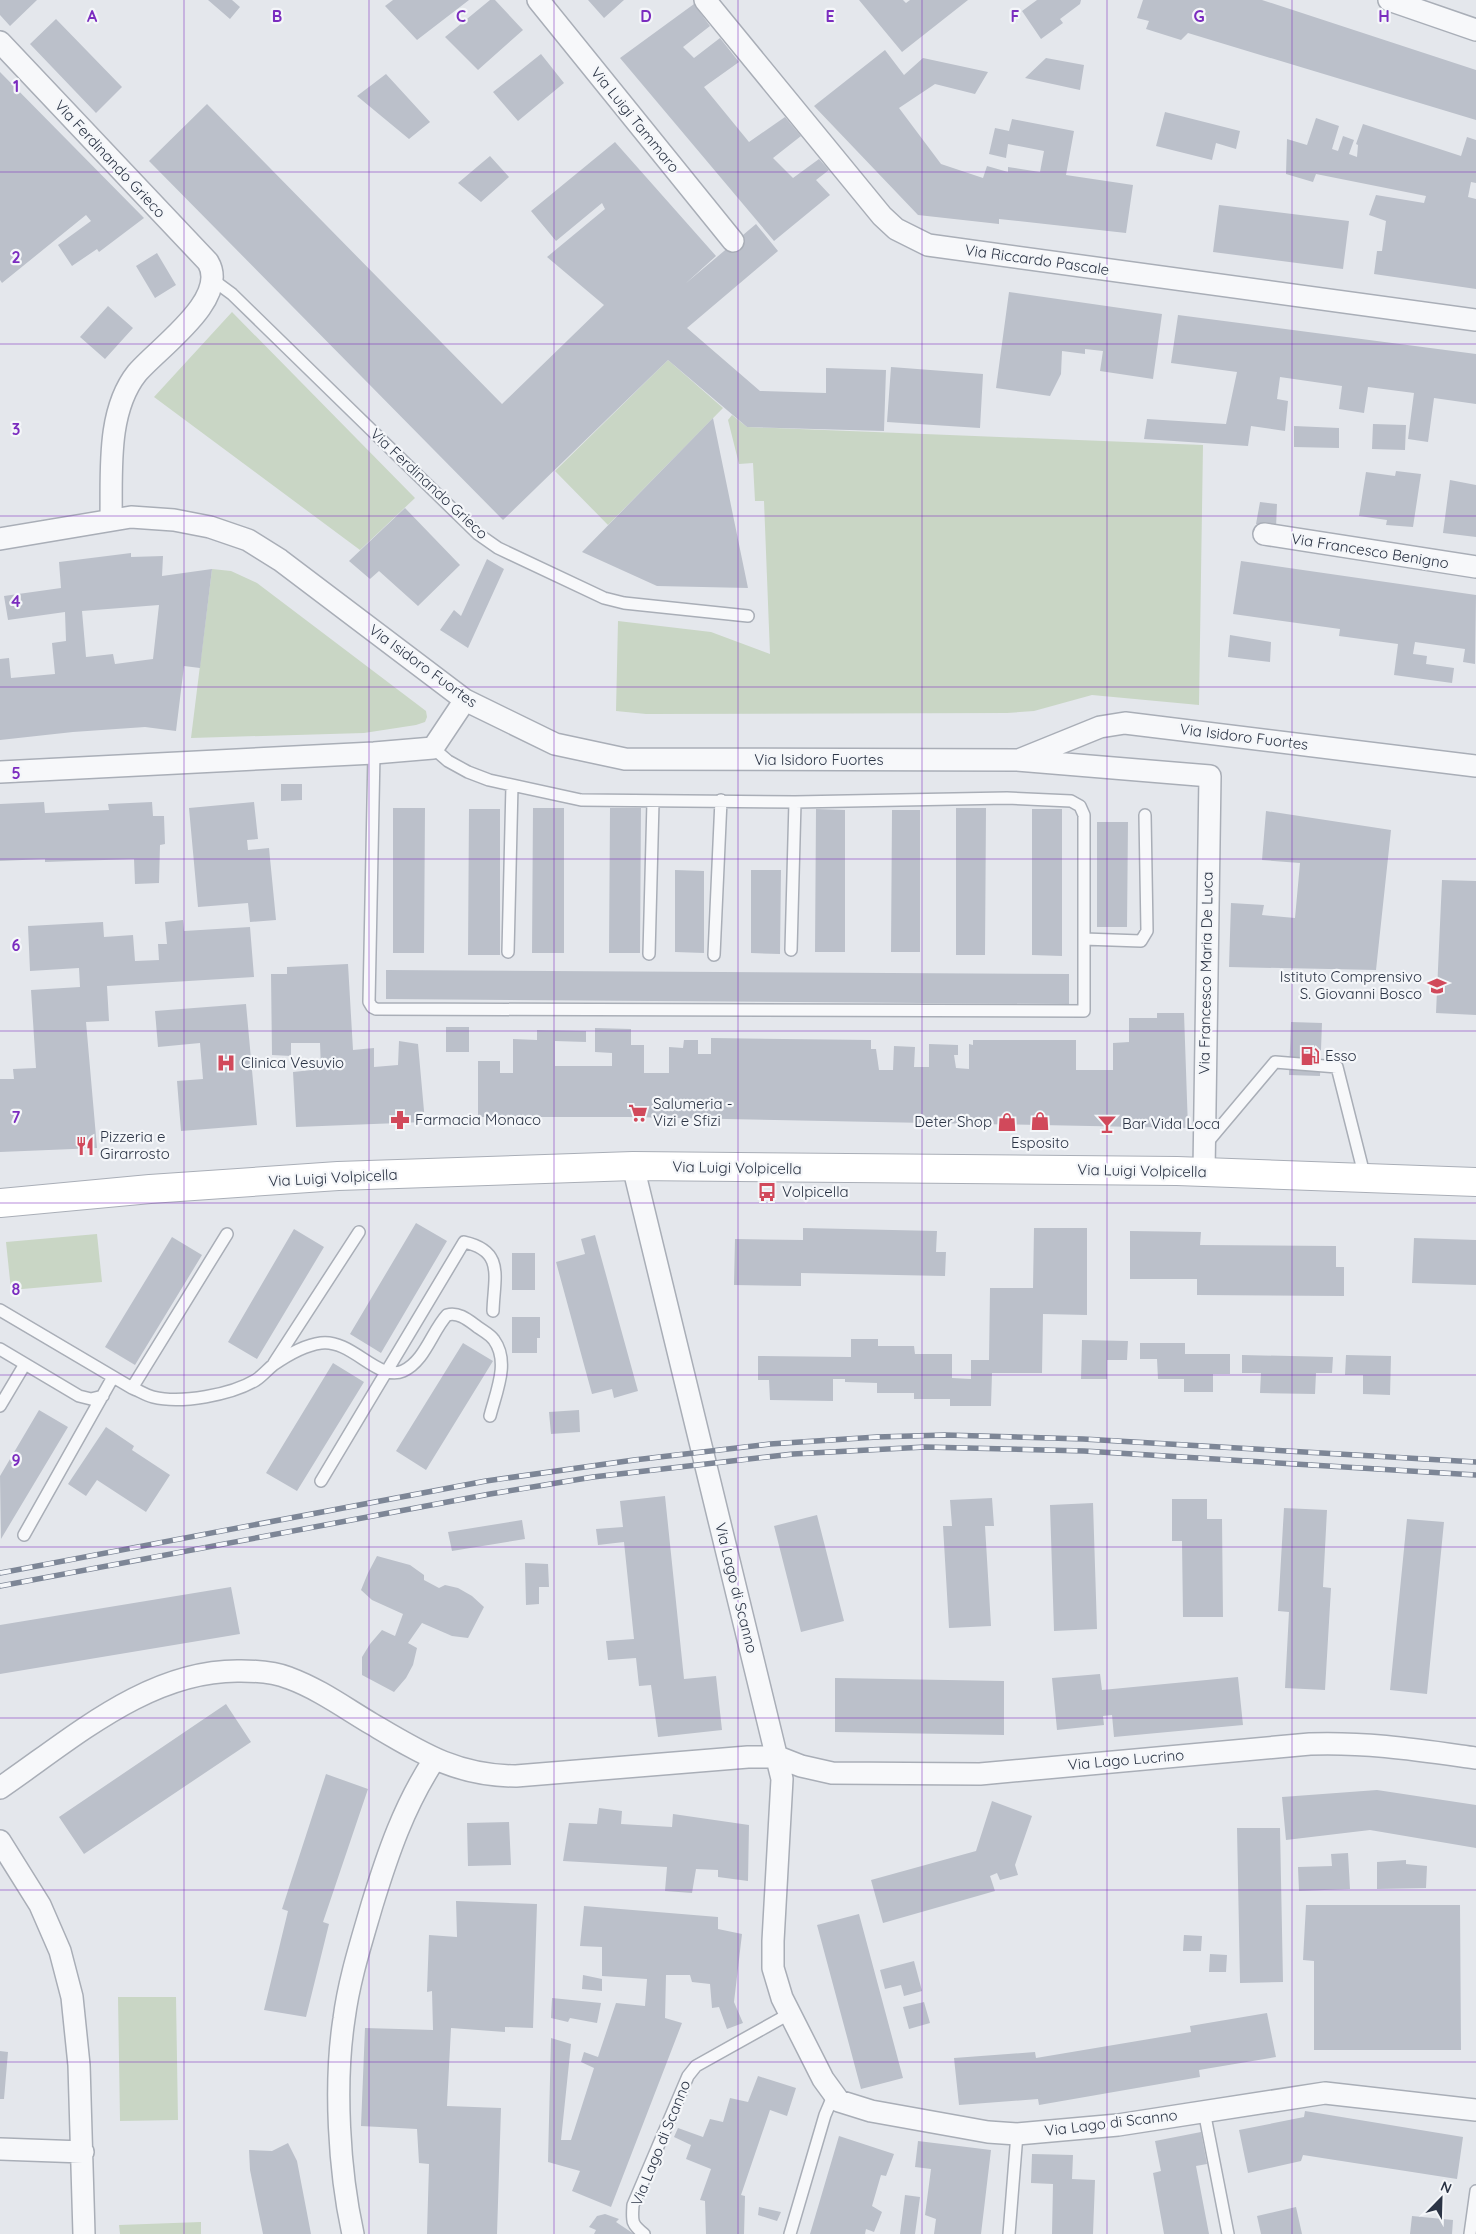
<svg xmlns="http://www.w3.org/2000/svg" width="1476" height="2234" font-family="Quicksand,sans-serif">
<rect width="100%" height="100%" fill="#e4e7ec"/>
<!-- green -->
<path fill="#c9d6c5" d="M232,312L415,498L360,550L154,397Z
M668,360L723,408L608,525L555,471Z
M732,415L747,427L1203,445L1199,705L1092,695L1034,711L1007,713L646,714L616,711L618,621L711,632L770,654L764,501H755L753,463L739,464L728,420Z
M212,569L231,571L257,583L426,711L427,717L425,722L416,725L364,733L191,738Z
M97,1234L102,1282L11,1290L6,1242Z
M118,1997H176L178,2120L120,2121Z
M201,2222V2234H120L119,2225Z"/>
<!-- building -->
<path fill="#bbc0ca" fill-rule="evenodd" d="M0,0H37L10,26L0,15Z
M208,0H232L240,7L230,19Z
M393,0H469L417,40L385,6Z
M490,0H495L523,30L478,70L445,37Z
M588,0H624L604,18Z
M859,0H903L906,3L910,0H968L902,52Z
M1037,0H1081L1080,4L1060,19L1063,23L1041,39L1022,11Z
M1143,0H1262L1476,70V120L1188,33L1181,40L1146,29L1149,21L1137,18Z
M694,4L710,26L683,47L694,58L720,38L739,62L704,87L749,142L785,117L801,136L773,158L793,178L819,159L829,170L816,180L830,195L774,241L620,58Z
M56,19L122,87L96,113L30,44Z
M885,50L904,75L923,58L988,72L975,94L935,84L899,108L941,164L983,178L987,166L1008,172V167L1040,172L1044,151L1008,144L1006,158L989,154L995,128L1009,131L1012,119L1074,131L1066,175L1133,185L1126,233L999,219V224L918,215L814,106Z
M541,54L564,83L518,121L493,92Z
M1046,58L1084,65L1080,90L1025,78Z
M0,72L144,218L99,252L97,249L72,266L58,245L91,221L86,215L2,283L0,280Z
M386,74L430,122L409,139L357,96Z
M207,104L502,404L604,305L547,257L605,209L602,203L556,241L531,211L615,142L716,256L685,284L756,224L778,251L687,328L760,391L826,393V368L886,370L884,431L747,427L668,360L503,520L149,161Z
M1165,112L1240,131L1236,149L1216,143L1212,160L1156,146Z
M1316,118L1339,126L1332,149L1338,151L1343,136L1354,140L1349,154L1357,157L1358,145L1356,144L1363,124L1461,156L1467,137L1476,140V183L1471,182L1468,197L1476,199V289L1374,274L1377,251H1382L1386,221L1369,215L1376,195L1424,203L1426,196L1316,174L1313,182L1286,174L1287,139L1307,145Z
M490,156L509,177L481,202L458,183Z
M1219,205L1349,221L1343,269L1213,252Z
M157,253L176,285L155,298L136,266Z
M1009,292L1162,314L1153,379L1100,371L1103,351L1085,349V354L1062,351L1061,374L1050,396L996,388Z
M108,306L133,328L105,359L80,337Z
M1178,315L1476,354V404L1434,398L1428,442L1408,439L1414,393L1368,387L1364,413L1339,409L1342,386L1280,377L1277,399L1288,401L1285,431L1251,426L1248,446L1144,439L1147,419L1226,424L1237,372L1171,363Z
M891,367L983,374L980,428L887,422Z
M713,418L748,588L657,586L582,552Z
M1373,424L1406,425L1405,450L1372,449Z
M1294,426L1339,428V448L1294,447Z
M1396,471L1421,474L1413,527L1386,525L1387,520L1359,516L1366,472L1395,476Z
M1450,480L1476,485V537L1443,533Z
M1260,502L1277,504L1276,528L1256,524Z
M405,508L460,565L418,606L379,571L370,579L349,561Z
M131,553V557L163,556L162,576L212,569L200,668L184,666L176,731L145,727L73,732L0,740V659L9,658L11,678L55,674L52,643L66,641L65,612L8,620L4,596L61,588L59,562ZM159,605L153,659L115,664L113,654L86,657L82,611Z
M487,559L504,569L468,648L440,630L454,610L461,616Z
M1241,561L1476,595L1475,664L1463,662L1465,649L1415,642L1413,654L1427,656L1426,664L1454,668L1452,683L1394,675L1398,644L1339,636L1340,629L1233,614Z
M1230,635L1271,642L1270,662L1228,657Z
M281,784H302V800L281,801Z
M44,802L45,813L109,810L108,804L152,802L153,816H164L165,844L160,845L159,883L135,884L134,859L45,862V859L0,861V804Z
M254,802L258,839L247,840L248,850L269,848L276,920L250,922L248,903L198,907L189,808Z
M393,808H425L424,953H393Z
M533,808H564V953H532Z
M610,808H641L640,953H609Z
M956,808H986L985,955H956Z
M469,809H500V955H468Z
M816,809L845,810V952H815Z
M1032,809H1062V956L1032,955Z
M892,810H920V952H891Z
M1266,811L1391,830L1376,970L1229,967L1231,903L1264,905L1262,915L1295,918L1300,863L1262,860Z
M1097,822H1128L1127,927H1097Z
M675,870L704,871V953L675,952Z
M751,870H781L780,954L751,953Z
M1442,880L1476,881V1015L1436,1013Z
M183,920L184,931L250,927L254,977L107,986L109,1021L86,1022L97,1148L0,1152V1079H14L13,1069L36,1068L31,990L80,987L79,968L30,971L28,926L103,922L104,937L133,935L135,961L159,960L158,944H167L165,922Z
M348,964L353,1050L374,1048V1067L398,1065L399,1041L418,1044L425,1122L296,1127L293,1072L321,1069L320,1043H291V1056L272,1055L271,974H287V967Z
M386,970L1069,974V1004L386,999Z
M246,1004L257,1125L181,1131L177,1081L203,1079L200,1043L158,1047L155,1011Z
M1157,1013H1184L1188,1128L628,1117H478V1061H500V1073H513V1039L537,1040V1030L586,1031V1042L555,1041V1066H612V1053L595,1052V1028L631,1029V1045H644V1073H669V1047L683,1048L684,1040H698V1054H711V1038L871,1040V1049H876L879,1070H893L894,1046L915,1047L914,1067H929V1044L958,1045V1055H954L956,1068L969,1069V1044L973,1045V1040H1076V1070H1113V1043L1129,1042V1018H1157Z
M1291,1022L1322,1023L1320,1076L1289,1075Z
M446,1027H469V1052H446Z
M416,1223L447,1241L381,1353L350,1334Z
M803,1228L937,1231L936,1252H946L945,1276L801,1273V1286L734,1285L735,1239L803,1240Z
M1034,1228H1087V1315L1043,1314L1042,1373H992L991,1406H950V1399H914V1393H877V1383L845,1382V1379H833V1401L770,1400L769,1380H758V1356L851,1357V1339H878V1346H914L915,1354H952V1378L971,1379V1360H989L990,1288H1033Z
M294,1229L324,1247L257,1359L228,1342Z
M1130,1231L1201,1232L1200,1245L1336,1246V1267H1344V1296L1197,1295V1279H1130Z
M595,1235L638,1391L614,1398L612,1389L592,1394L556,1262L585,1254L581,1239Z
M172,1237L202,1255L135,1365L105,1347Z
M1414,1238L1476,1240V1285L1412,1283Z
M512,1253H535V1290H512Z
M512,1317H540V1338H537V1353H512Z
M1082,1340L1128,1341L1127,1360H1107V1379H1081Z
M463,1343L493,1361L426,1470L396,1451Z
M1140,1343H1185V1354H1230V1374H1213V1392H1184V1379H1158L1157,1359H1140Z
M1242,1355L1333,1357L1332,1373H1316L1315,1394L1260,1393L1261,1373H1242Z
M1346,1355L1391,1356L1390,1395L1363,1394V1375H1345Z
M333,1363L364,1382L297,1491L266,1473Z
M39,1410L68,1427L1,1539L0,1476Z
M579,1410L580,1432L551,1434L549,1412Z
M106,1427L134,1446L132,1450L170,1475L146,1512L97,1480L86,1496L68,1484Z
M665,1496L684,1679L716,1676L722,1730L658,1737L651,1685L639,1686L636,1658L608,1660L606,1641L634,1639L624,1542L598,1545L596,1529L623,1527L620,1501Z
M992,1498L994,1526H985L991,1626L949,1628L943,1526H952L950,1500Z
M1172,1499H1207V1519H1222L1223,1617H1183L1182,1541H1172Z
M1093,1503L1097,1629L1054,1631L1050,1505Z
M1284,1508L1327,1510L1323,1587L1331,1588L1325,1690L1285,1688L1289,1612L1278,1611Z
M817,1515L844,1621L801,1632L774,1526Z
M1407,1519L1444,1522L1427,1694L1390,1690Z
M522,1520L525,1539L452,1551L448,1532Z
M377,1556L410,1565L424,1575V1580L439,1588L445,1585L458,1588L472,1596L484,1607L468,1638L452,1636L422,1623L408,1643L417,1648L413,1665L406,1678L394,1692L362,1675V1657L370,1644L382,1630L395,1636L403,1614L372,1600L361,1590L368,1573Z
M525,1563L548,1564L549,1587H539V1604L526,1605Z
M231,1587L240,1634L0,1674V1625Z
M1100,1674L1102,1690L1238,1677L1243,1725L1114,1737L1112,1715L1103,1716L1104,1725L1057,1730L1052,1678Z
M835,1678L1004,1681V1735L835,1732Z
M226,1704L251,1742L84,1854L59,1817Z
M326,1774L368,1789L323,1922L329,1924L306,2017L264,2010L288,1911L282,1909Z
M1377,1790L1476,1805V1848L1370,1830L1286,1840L1282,1797Z
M992,1801L1032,1816L1015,1865L1018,1875L1000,1880L997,1873L990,1876L995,1891L883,1923L871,1880L976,1851Z
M599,1808L622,1811L621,1824L672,1827L673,1814L749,1825L748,1881L718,1877V1870L696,1869L692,1893L665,1891L667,1867L563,1861L569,1823L597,1824Z
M509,1822L511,1865L468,1866L467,1823Z
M1237,1828H1280L1283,1982L1240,1983Z
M1348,1853L1350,1889L1299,1891L1298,1867L1332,1866L1331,1854Z
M1406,1860V1864L1427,1866L1426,1888L1377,1889V1862Z
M456,1901L537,1904L533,2028L505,2027V2032L451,2028L447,2106L501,2108L497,2234H427L429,2164L419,2163L417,2129L361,2126L365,2028L433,2030L432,1991L427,1992L429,1935L457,1937Z
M1306,1905H1460L1461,2050H1314V1961L1303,1960Z
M584,1906L718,1917V1929L742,1934L734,2002L743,2023L727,2029L719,2007L712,2008L710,1984L692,1982L690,1975H666L665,2018L682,2023L611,2207L572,2191L580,2171L548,2162L551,2038L571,2044L561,2140H571L594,2068L581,2062L584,2052L598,2057L616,2003L645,2006L647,1979L602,1976V1947L580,1946Z
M859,1914L903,2078L861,2089L817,1925Z
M1184,1935L1202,1936L1201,1951H1183Z
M1210,1954L1227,1955L1226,1972H1209Z
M914,1961L922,1991L904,1996L901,1985L885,1989L880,1970Z
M583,1975L602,1979V1991L582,1989Z
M552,1998L601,2003L597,2023L570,2018L568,2022L551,2018Z
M924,2002L930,2023L909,2029L903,2007Z
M1267,2013L1276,2057L1199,2070L1200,2077L1039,2105L1038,2099L959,2105L954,2058L1035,2052L1036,2058L1191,2032L1190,2026Z
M0,2051L8,2052L4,2099H0Z
M758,2076L796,2088L787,2116L770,2110L741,2195L745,2196L744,2234H706L705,2201L700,2200L711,2169L686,2159L691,2145L674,2137L678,2128L703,2137L710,2119L723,2122L730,2098L748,2102Z
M1305,2111L1463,2137L1457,2179L1303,2155L1301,2161L1248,2173L1239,2130L1304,2117Z
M1201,2132L1207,2164L1196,2166L1209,2234H1164L1153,2173L1161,2171L1155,2141Z
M839,2136L894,2154L886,2176L881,2175L872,2206L882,2212L874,2232L866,2229L865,2234H810Z
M918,2141L991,2150L981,2234H934L936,2219L925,2215L931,2169L915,2167Z
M288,2143L297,2161L311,2234H263L250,2170L249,2150L272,2151Z
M1032,2154L1073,2155L1072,2179L1095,2180L1093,2234H1052L1053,2184L1031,2183Z
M905,2195L920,2197L915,2234H900Z
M759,2207L781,2212L777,2221L758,2215Z
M1296,2207L1302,2234H1261L1257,2216Z
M605,2214L619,2219L616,2222L634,2234H594L596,2230L589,2227L597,2216Z
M1412,2216L1453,2220L1452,2234H1410Z"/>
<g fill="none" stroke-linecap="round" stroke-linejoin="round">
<!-- lane casing -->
<g stroke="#a9aeb7" stroke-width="14">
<path id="lane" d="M213,280L232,294L478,534L498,548L604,598L624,603L748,616
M374,753L369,1002L372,1007L376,1009L1084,1011V815L1080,806L1071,801L1007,798L795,802L581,800L489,780L468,772L448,761L433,748
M1084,939L1141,941L1147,931L1145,815
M791,950L795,802
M508,952L512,785
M649,954L653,802
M714,955L721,800
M1206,1144L1275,1062L1337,1067L1365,1178
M0,1310L132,1388C138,1390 145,1395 153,1397C181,1404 231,1395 256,1380C262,1376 267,1370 273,1365C286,1356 305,1345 321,1343C352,1339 378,1382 403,1371C425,1361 432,1331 447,1315C458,1312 467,1319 475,1325C481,1330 490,1334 494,1340C510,1362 496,1392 490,1416
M0,1349L79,1396L91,1399L103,1396
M274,1363L359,1232
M132,1388L227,1234
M0,1406L25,1364
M321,1481L464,1242C505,1251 494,1277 493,1311
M24,1535L113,1377
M1204,2111L1228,2234
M644,2234C631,2224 632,2221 633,2205L688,2076L696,2066L789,2014
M790,2234L825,2115L834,2094
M1009,2234L1017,2134
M1470,2234L1476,2191"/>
</g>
<!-- street casing -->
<g stroke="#a9aeb7" stroke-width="24">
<path id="street" d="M538,0L733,241
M705,0L882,216L896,229L928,245L1476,320
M1389,0L1476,30
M0,42L208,262C230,299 158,348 137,373C106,412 112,473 111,520
M1264,534L1476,567
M0,539L131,517L174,520L210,527L248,540L280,560L465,700L555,744L625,759L1017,760L1210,776L1204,1171
M1021,759L1100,727L1125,723L1476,766
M0,772L374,753L433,748L465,700
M633,1166L782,1779L773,1941V1968L782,1998L823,2079L839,2101L871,2111L988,2132L1017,2134L1118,2125L1325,2093L1476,2110
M0,1788C72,1739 149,1669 241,1671C257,1671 274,1672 289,1678C319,1689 345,1708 372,1724C421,1753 457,1776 516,1776L748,1757H778L801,1766L832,1773L980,1774L1310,1744C1368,1742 1418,1750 1476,1758
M0,1841L40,1905L60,1951L72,1997L79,2065L84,2234
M0,2149L83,2152
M353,2234C339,2171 334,2084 344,2019C349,1980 361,1943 372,1905C388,1853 404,1806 434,1760"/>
</g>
<!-- secondary casing -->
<g stroke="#a9aeb7" stroke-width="30">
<path id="secondary" d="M0,1203L150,1189L338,1176L633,1166L1177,1171L1476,1182"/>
</g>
<!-- lane -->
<use href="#lane" stroke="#f7f8fa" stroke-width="11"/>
<!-- street -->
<use href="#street" stroke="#f7f8fa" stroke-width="21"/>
<!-- secondary -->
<use href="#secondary" stroke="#fff" stroke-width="28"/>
<!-- rail casing -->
<g stroke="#7d8696" stroke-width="5.5">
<path id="rail" d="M0,1573L486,1481L634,1460L770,1444L877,1437L945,1435L1083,1439L1476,1462
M0,1586L490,1494L593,1477L793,1454L925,1447L1084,1451L1476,1475"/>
</g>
<!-- rail -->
<use href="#rail" stroke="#f4f6f9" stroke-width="4" stroke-dasharray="11" stroke-linecap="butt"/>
</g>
<!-- grid -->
<path fill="none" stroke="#7b2cbf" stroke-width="1" stroke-opacity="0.55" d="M184,0V2234M369,0V2234M554,0V2234M738,0V2234M922,0V2234M1107,0V2234M1292,0V2234M0,172H1476M0,344H1476M0,516H1476M0,687H1476M0,859H1476M0,1031H1476M0,1203H1476M0,1375H1476M0,1547H1476M0,1718H1476M0,1890H1476M0,2062H1476"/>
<!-- icons -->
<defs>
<g id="school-bare" transform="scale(1.5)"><path d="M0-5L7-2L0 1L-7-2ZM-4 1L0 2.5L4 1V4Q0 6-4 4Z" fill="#d1495b" stroke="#f4f6f9" stroke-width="2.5" paint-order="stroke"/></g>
<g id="fuel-bare" transform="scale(1.5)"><path d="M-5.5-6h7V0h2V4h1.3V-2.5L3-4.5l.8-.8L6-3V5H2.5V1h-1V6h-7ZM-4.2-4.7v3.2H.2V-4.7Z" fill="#d1495b" stroke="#f4f6f9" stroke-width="2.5" paint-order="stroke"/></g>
<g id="hospital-bare" transform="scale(1.5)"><path d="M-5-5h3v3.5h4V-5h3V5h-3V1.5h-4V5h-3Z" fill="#d1495b" stroke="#f4f6f9" stroke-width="2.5" paint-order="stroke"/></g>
<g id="supermarket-bare" transform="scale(1.5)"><path d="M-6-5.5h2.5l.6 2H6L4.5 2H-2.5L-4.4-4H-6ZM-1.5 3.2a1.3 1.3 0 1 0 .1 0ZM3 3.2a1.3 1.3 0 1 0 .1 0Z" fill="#d1495b" stroke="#f4f6f9" stroke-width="2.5" paint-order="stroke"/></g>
<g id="pharmacy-bare" transform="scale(1.5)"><path d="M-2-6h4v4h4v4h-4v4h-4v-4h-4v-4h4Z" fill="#d1495b" stroke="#f4f6f9" stroke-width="2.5" paint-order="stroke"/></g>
<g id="shop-bare" transform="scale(1.5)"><path d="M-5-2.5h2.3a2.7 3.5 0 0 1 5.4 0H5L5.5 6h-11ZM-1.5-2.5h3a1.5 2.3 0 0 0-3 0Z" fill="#d1495b" stroke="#f4f6f9" stroke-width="2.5" paint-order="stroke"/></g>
<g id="bar-bare" transform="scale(1.5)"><path d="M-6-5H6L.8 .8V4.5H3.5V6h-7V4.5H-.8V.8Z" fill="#d1495b" stroke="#f4f6f9" stroke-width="2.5" paint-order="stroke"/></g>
<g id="restaurant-bare" transform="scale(1.5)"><path d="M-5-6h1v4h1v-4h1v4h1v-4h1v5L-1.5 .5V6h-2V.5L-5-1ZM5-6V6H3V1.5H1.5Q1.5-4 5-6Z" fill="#d1495b" stroke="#f4f6f9" stroke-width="2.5" paint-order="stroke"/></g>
<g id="bus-bare" transform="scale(1.5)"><path d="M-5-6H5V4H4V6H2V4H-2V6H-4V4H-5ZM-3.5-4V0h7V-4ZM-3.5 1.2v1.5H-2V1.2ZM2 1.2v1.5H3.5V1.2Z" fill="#d1495b" stroke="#f4f6f9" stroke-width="2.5" paint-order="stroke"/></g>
</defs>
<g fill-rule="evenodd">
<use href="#school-bare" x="1437" y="986"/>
<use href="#fuel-bare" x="1310" y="1056"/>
<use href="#hospital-bare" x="226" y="1063"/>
<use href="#supermarket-bare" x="638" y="1113"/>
<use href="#pharmacy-bare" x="400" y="1120"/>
<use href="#shop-bare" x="1040" y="1121"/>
<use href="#shop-bare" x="1007" y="1122"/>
<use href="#bar-bare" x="1107" y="1124"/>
<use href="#restaurant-bare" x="85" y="1146"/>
<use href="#bus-bare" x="767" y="1192"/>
</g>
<g text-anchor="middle" stroke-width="4.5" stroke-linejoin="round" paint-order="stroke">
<!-- street labels -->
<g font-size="15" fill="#2b3445" stroke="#f4f6f9">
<text transform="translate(635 120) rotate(51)" y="5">Via Luigi Tammaro</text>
<text transform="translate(110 159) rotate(47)" y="5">Via Ferdinando Grieco</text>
<text transform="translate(1037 260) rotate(8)" y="5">Via Riccardo Pascale</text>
<text transform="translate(429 484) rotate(43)" y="5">Via Ferdinando Grieco</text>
<text transform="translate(1370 551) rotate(9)" y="5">Via Francesco Benigno</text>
<text transform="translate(423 666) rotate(36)" y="5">Via Isidoro Fuortes</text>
<text transform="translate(1244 737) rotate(7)" y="5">Via Isidoro Fuortes</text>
<text x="819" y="765">Via Isidoro Fuortes</text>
<text transform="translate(1206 973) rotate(-89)" y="5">Via Francesco Maria De Luca</text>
<text transform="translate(737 1168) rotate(1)" y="5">Via Luigi Volpicella</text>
<text transform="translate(1142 1171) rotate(1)" y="5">Via Luigi Volpicella</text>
<text transform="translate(333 1178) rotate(-3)" y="5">Via Luigi Volpicella</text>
<text transform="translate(736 1588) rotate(76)" y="5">Via Lago di Scanno</text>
<text transform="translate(1126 1760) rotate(-5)" y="5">Via Lago Lucrino</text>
<text transform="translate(1111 2123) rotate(-7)" y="5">Via Lago di Scanno</text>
<text transform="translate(661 2143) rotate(-68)" y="5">Via Lago di Scanno</text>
</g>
<!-- poi labels -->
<g font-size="15" fill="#2b3445" stroke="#f4f6f9" text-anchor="start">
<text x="1422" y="982" text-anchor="end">Istituto Comprensivo<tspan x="1422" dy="17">S. Giovanni Bosco</tspan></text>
<text x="1325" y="1061">Esso</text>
<text x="241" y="1068">Clinica Vesuvio</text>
<text x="653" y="1109">Salumeria -<tspan x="653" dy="17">Vizi e Sfizi</tspan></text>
<text x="415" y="1125">Farmacia Monaco</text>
<text x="992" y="1127" text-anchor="end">Deter Shop</text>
<text x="1122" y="1129">Bar Vida Loca</text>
<text x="100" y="1142">Pizzeria e<tspan x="100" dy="17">Girarrosto</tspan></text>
<text x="1040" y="1148" text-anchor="middle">Esposito</text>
<text x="782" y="1197">Volpicella</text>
</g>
</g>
<g font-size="16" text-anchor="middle" font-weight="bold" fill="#7b2cbf" stroke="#f4f6f9" stroke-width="4.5" stroke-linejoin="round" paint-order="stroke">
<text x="92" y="22">A</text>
<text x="277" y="22">B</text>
<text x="461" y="22">C</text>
<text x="646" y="22">D</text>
<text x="830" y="22">E</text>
<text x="1015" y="22">F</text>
<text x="1199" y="22">G</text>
<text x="1384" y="22">H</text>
<text x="16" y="92">1</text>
<text x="16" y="263">2</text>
<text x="16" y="435">3</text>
<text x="16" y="607">4</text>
<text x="16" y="779">5</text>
<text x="16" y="951">6</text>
<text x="16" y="1123">7</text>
<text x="16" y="1295">8</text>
<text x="16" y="1466">9</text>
</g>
<!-- north arrow -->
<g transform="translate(1441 2199) rotate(23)" stroke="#f4f6f9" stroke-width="4" paint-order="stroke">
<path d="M0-4L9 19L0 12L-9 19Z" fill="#2b3445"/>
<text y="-8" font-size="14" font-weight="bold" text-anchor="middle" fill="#2b3445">N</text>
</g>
</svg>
